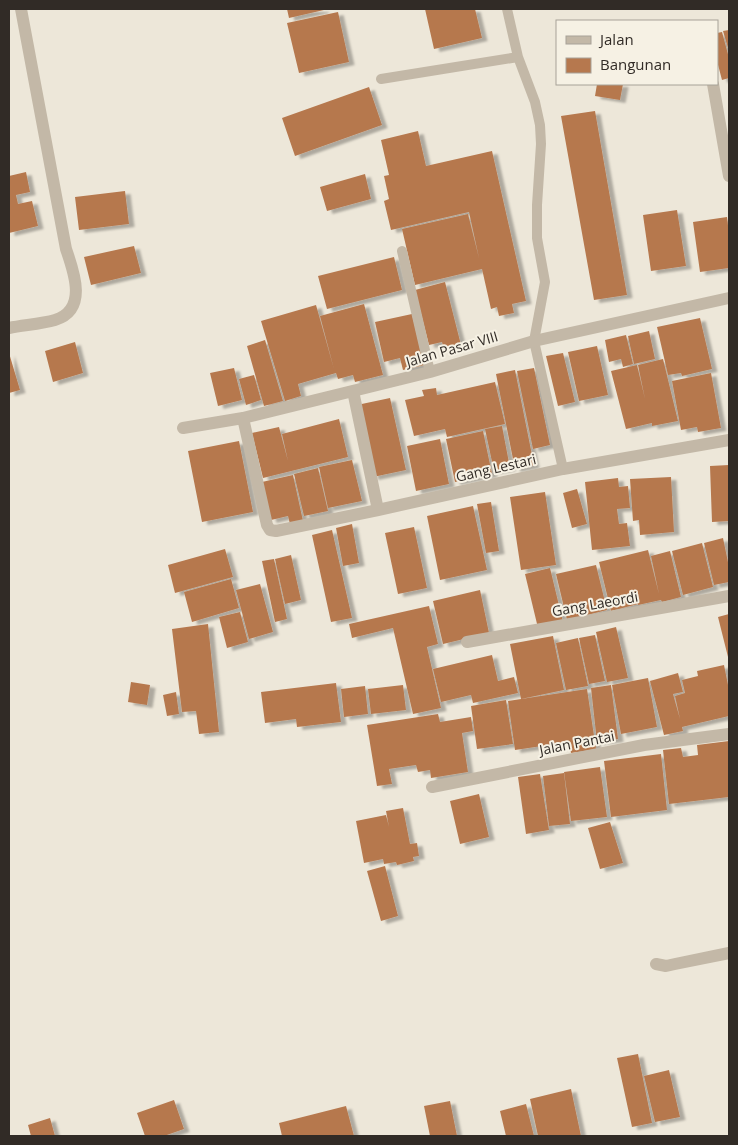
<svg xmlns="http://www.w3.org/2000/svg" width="738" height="1145" font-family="'Open Sans',sans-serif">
<defs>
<filter id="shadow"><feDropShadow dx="5.5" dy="3" stdDeviation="1" flood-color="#0004"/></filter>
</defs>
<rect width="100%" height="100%" fill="#ede7d9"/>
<!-- building -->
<path fill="#b6784e" filter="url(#shadow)" d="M287,9H323L324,10L289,18Z
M425,9H475L482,38L434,49Z
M338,12L349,62L299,73L287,23Z
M729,30V51L723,31Z
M722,32L729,58V78L722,80L717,61V33Z
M597,84H623L620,100L595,96Z
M369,87L382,125L295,156L282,118Z
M595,111L627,295L594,300L561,116Z
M418,131L426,166L492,151L526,301L512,304L514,313L499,316L497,307L491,309L482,269L415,285L402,229L468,214L479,258L469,212L391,230L384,201L389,199L384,176L389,175L381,140Z
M26,172L30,192L16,195L18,204L32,201L38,226L9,233V176Z
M365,174L371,199L327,211L320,187Z
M125,191L129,224L79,230L75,197Z
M677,210L686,266L651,271L643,215Z
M727,217L729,234V268L700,272L693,222Z
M134,246L141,273L91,285L84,257Z
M394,257L402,290L327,309L318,276Z
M445,282L461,345L444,349L442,342L429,345L415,290Z
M364,304L383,375L355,382L353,375L338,379L336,373L298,384L301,396L285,401L261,321L316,305L334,369L320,316Z
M412,314L424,365L403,370L400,358L384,362L375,322Z
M700,318L712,369L682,376L681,373L668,375L657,327Z
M649,331L655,359L634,364L628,336Z
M626,335L633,364L623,367L621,359L609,362L605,340Z
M265,340L283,401L264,406L247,346Z
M75,342L83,373L53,382L45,351Z
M597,346L608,395L579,401L568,352Z
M9,353L20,390L9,393Z
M563,353L575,402L558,406L546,356Z
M663,359L678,421L652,426V423L626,429L611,371L637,365L645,399L638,365Z
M234,368L242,400L218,406L210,373Z
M534,368L550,445L533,449L517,371Z
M515,370L534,465L515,469L496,374Z
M711,373L721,428L698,432L697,427L681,430L672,381Z
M254,375L261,400L246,405L239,379Z
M495,382L505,424L447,437L445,429L414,436L405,400L424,396L422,390L436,388L437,395Z
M390,398L406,470L373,477L357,405Z
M339,419L348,457L263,478L252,433L279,427L288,461L282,434Z
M502,426L510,468L494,471L485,429Z
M483,431L492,474L455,482L446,439Z
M440,439L449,484L416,491L407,446Z
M239,441L253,512L202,522L188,451Z
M352,460L362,501L328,508L319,467Z
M729,465V521L712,522L710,466Z
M318,468L328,511L304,516L294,474Z
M293,475L303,521L290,524L288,516L271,520L262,482Z
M671,477L674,532L640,535L639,520L633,521L630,479Z
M618,478L619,487L628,486L630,508L617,509L619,524L627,523L630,546L592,550L585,482Z
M577,489L587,524L572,528L563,493Z
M545,492L556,565L521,570L510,497Z
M491,502L499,551L486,553L477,504Z
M473,506L487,570L440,580L427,516Z
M352,524L359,563L343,566L336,528Z
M414,527L427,588L398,594L385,533Z
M332,530L352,618L331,622L312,535Z
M723,538L729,567V582L714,585L704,543Z
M702,543L713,587L683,595L672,551Z
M225,549L233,577L175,593L168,565Z
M648,550L659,594L651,556L670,551L681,597L662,602L661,600L638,605V604L611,611L599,562Z
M291,555L301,600L285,604L275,559Z
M274,559L287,619L275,622L262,561Z
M596,565L607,610L567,620L556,574Z
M550,568L563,622L538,628L525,574Z
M231,579L239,608L192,622L184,592Z
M260,584L273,632L249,639L236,590Z
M480,590L489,633L443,644L433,601Z
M429,606L438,644L427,647L441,708L413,714L393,628L352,638L349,624Z
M240,612L248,642L227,648L219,617Z
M729,614V661L718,617Z
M208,624L219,732L199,734L196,711L182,712L172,629Z
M616,627L628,678L607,682L596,632Z
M595,635L605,681L589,684L579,638Z
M553,636L564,690L521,699L510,644Z
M578,638L588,686L566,690L556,643Z
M492,655L498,681L514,677L518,693L473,703L471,695L441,702L433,669Z
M724,665L729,690V716L682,727L683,731L664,735L650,681L678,673L683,692L673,694L680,719L675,696L685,693L682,680L698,676L697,671Z
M648,678L657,727L621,734L612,685Z
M131,682L150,685L147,705L128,702Z
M336,683L341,722L297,727L296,719L265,723L261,692Z
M403,685L406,710L371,714L368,689Z
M611,685L618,739L597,742L591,688Z
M365,686L368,714L344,717L341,689Z
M587,689L596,749L571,753L569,742L515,750L508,701Z
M176,692L179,714L167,716L163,695Z
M506,700L513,744L477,749L471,706Z
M438,714L440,722L471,717L473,731L462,733L468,772L431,778L430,770L418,772L416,765L389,769L392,784L377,786L367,725Z
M729,741V797L669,804L663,750L681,748L683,757L698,755L697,745Z
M661,754L667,810L611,817L604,761Z
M600,767L607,817L571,821L564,772Z
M564,773L570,824L549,826L543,776Z
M540,774L549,830L526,834L518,777Z
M479,794L489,837L460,844L450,801Z
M403,808L410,844L417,843L419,856L413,857L414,861L397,865L396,862L384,864L383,859L364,863L356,821L386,815L389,827L386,811Z
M610,822L623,863L600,869L588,828Z
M385,866L398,916L381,921L367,871Z
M638,1054L652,1123L632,1127L617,1058Z
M669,1070L680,1117L655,1122L644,1076Z
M571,1089L581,1136H538L530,1099Z
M174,1100L184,1129L164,1136H145L137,1113Z
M450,1101L457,1136H430L424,1106Z
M526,1104L534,1136H506L500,1111Z
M346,1106L354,1136H282L279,1123Z
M50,1118L55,1136H31L28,1125Z"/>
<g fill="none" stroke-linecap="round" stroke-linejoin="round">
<!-- service -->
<path stroke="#c3b8a7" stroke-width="10" d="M507,9L518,57L535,102L540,125L541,144L537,205V238L545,282L534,341L563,469
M381,79L518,57
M402,251L430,372"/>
<!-- minor -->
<path stroke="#c3b8a7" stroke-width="12" d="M713,84L729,176
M9,328C24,325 41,324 55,320C88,310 74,272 66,249L21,9
M353,391L378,510
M243,418L267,525L270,530L276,531L378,510L563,469L729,440
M183,428L243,418L430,372L534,341L729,298
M467,642L729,596
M432,787L644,745L729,734
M656,964L666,966L675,964L729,953"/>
</g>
<g text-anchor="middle" stroke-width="4" stroke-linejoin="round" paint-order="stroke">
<!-- street labels -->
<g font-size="14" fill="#312b26" stroke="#f6f1e4">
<text transform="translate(452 349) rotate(-16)" y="5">Jalan Pasar VIII</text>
<text transform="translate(496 468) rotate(-13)" y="5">Gang Lestari</text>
<text transform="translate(595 604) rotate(-10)" y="5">Gang Laeordi</text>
<text transform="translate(577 743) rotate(-11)" y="5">Jalan Pantai</text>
</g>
</g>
<!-- border -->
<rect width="738" height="1145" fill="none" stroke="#312b26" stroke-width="20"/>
<!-- legend -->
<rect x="556" y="20" width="162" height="65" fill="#f6f1e4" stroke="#a7a298"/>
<rect x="566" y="36" width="25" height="8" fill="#c3b8a7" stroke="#a7a298"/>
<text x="600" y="45" font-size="15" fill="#312b26">Jalan</text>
<rect x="566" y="58" width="25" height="15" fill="#b6784e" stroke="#a7a298"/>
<text x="600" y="70" font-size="15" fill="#312b26">Bangunan</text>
</svg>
